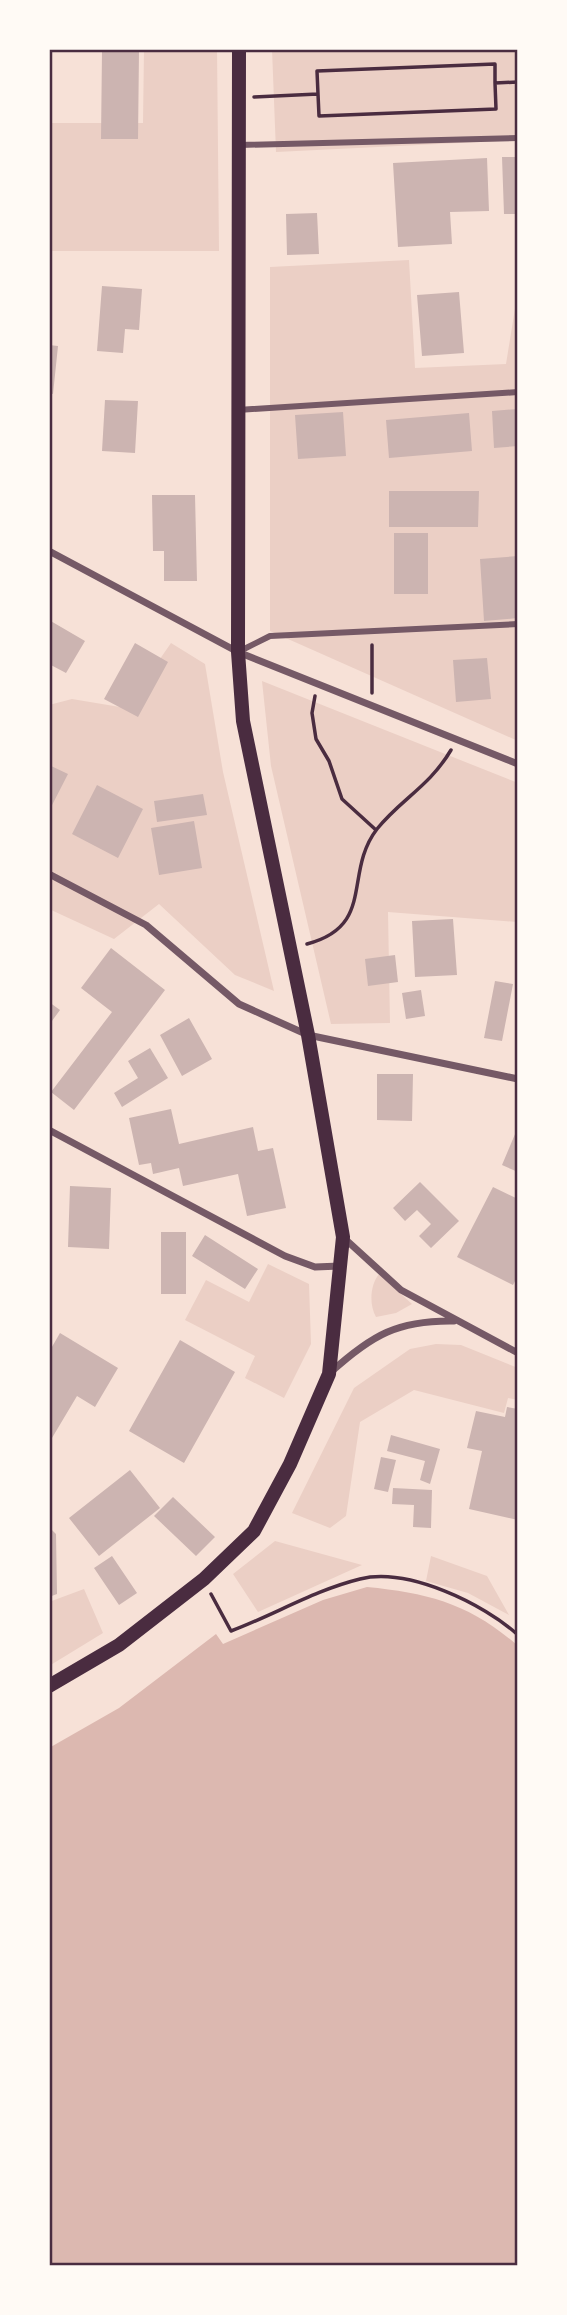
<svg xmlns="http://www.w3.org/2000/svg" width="567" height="2315" font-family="'Fira Sans',sans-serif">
<rect width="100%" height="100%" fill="#f7e1d7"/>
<!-- green -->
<path fill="#ebcfc5" d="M144,49H217L219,251H49V123H143Z
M272,49H518V140L276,152Z
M409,260L415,368L506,364L518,290V741L270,631V267Z
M171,643L205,664L223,772L274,991L235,975L159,904L114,939L49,909V705L72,699L126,708Z
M262,681L518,783V922L388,912L390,1023L331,1024L271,766Z
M268,1264L309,1284L311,1344L284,1398L245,1378L255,1356L185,1320L206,1280L249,1302Z
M379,1274L412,1304L396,1313L376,1317C369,1305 370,1285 379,1274Z
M436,1344L461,1345L518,1368V1400L508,1398L504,1413L414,1390L360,1422L346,1516L330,1528L292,1513L354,1388L410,1349Z
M275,1541L362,1565L258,1612L233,1574Z
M431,1556L487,1576L509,1615L468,1593L426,1581Z
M84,1589L103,1633L49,1666V1602Z"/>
<!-- water -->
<path fill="#dcb8b0" d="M367,1587C429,1593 470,1604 518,1646V2266H49V1748L119,1708L216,1634L223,1644L323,1600Z"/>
<!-- building -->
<path fill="#ccb4b1" d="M102,51H139L138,139H101Z
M502,157H518V214H504Z
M487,158L489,211L450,212L452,244L398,247L393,163Z
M317,213L319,254L287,255L286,214Z
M102,286L142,289L139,330L125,329L123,353L97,351Z
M459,292L464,353L422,356L417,295Z
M49,345L58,346L53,394L49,393Z
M105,400L138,401L135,453L102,451Z
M518,409V446L494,448L492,411Z
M343,412L346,456L298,459L295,415Z
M469,413L472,451L389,458L386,420Z
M389,491H479L478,527H389Z
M152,495H195L197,581H164V551H153Z
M394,533H428V594H394Z
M518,556V618L484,621L480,559Z
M49,620L85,641L66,673L49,664Z
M135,643L168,662L138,717L104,699Z
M487,658L491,699L456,702L453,660Z
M49,765L68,774L49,811Z
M97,785L143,809L118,858L72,834Z
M203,794L207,815L157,822L154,801Z
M194,821L202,868L159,875L151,828Z
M453,919L457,975L415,977L412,921Z
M111,948L165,990L74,1110L51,1092L112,1012L81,988Z
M395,955L398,982L368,986L365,959Z
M495,981L513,984L502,1041L484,1038Z
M421,990L425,1016L406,1019L402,993Z
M49,1002L60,1010L49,1025Z
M189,1018L212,1059L182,1076L160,1035Z
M150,1048L168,1078L122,1107L114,1093L138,1078L128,1061Z
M377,1074H413L412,1121L377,1120Z
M171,1109L179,1144L253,1127L258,1151L273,1148L286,1208L247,1216L238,1174L183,1186L179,1168L153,1174L151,1163L139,1165L129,1118Z
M518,1127V1172L502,1165Z
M420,1182L459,1221L431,1248L419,1236L431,1224L417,1210L405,1221L393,1208Z
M70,1186L111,1188L109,1249L68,1247Z
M493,1187L518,1199V1275L513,1285L457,1257Z
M161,1232H186V1294H161Z
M205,1235L258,1269L245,1289L192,1256Z
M60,1333L118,1368L95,1407L77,1396L49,1443V1352Z
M180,1340L235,1372L184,1463L129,1431Z
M507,1407L518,1409V1520L469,1509L482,1451L467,1448L476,1411L505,1417Z
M391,1435L440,1449L430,1484L420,1480L425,1461L387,1451Z
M381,1457L396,1460L388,1492L374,1489Z
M130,1470L160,1508L99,1556L69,1518Z
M393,1488L432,1490L431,1528L413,1527L414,1505L392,1504Z
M173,1497L215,1537L196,1556L154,1516Z
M49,1527L56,1534L57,1594L49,1597Z
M112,1556L137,1593L119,1605L94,1568Z"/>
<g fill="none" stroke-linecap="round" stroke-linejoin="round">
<!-- path -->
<path stroke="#4a2c40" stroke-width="3.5" d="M318,94L319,116L496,109L495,83
M254,97L318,94L317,71L495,64V83L518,82
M372,645V693
M315,696L312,713L316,739L329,761L342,799L376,830
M307,944C376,926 343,873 377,829C401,799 429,787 451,750
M211,1594L231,1631C274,1615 315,1590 360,1579C408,1567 484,1604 518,1635"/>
<!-- pedestrian -->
<path stroke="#755966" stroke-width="6" d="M240,145L518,138
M238,410L518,392
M240,651L270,636L518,624"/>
<!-- minor -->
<path stroke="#755966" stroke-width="7" d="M49,551L238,652L518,764
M49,874L146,925L239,1004L308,1035L518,1079
M49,1130L285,1256L315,1267L340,1266
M344,1238L401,1290L518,1353
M331,1372C372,1335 398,1320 454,1321"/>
<!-- primary -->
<path stroke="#4a2c40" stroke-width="14" d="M49,1686L119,1645L204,1579L254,1531L290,1464L329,1374L343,1237L308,1035L243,721L238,652L239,49"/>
</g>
<!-- border -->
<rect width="567" height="2315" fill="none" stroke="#fffaf5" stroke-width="102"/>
<rect x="51" y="51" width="465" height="2213" fill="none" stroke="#4a2c40" stroke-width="2.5"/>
</svg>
